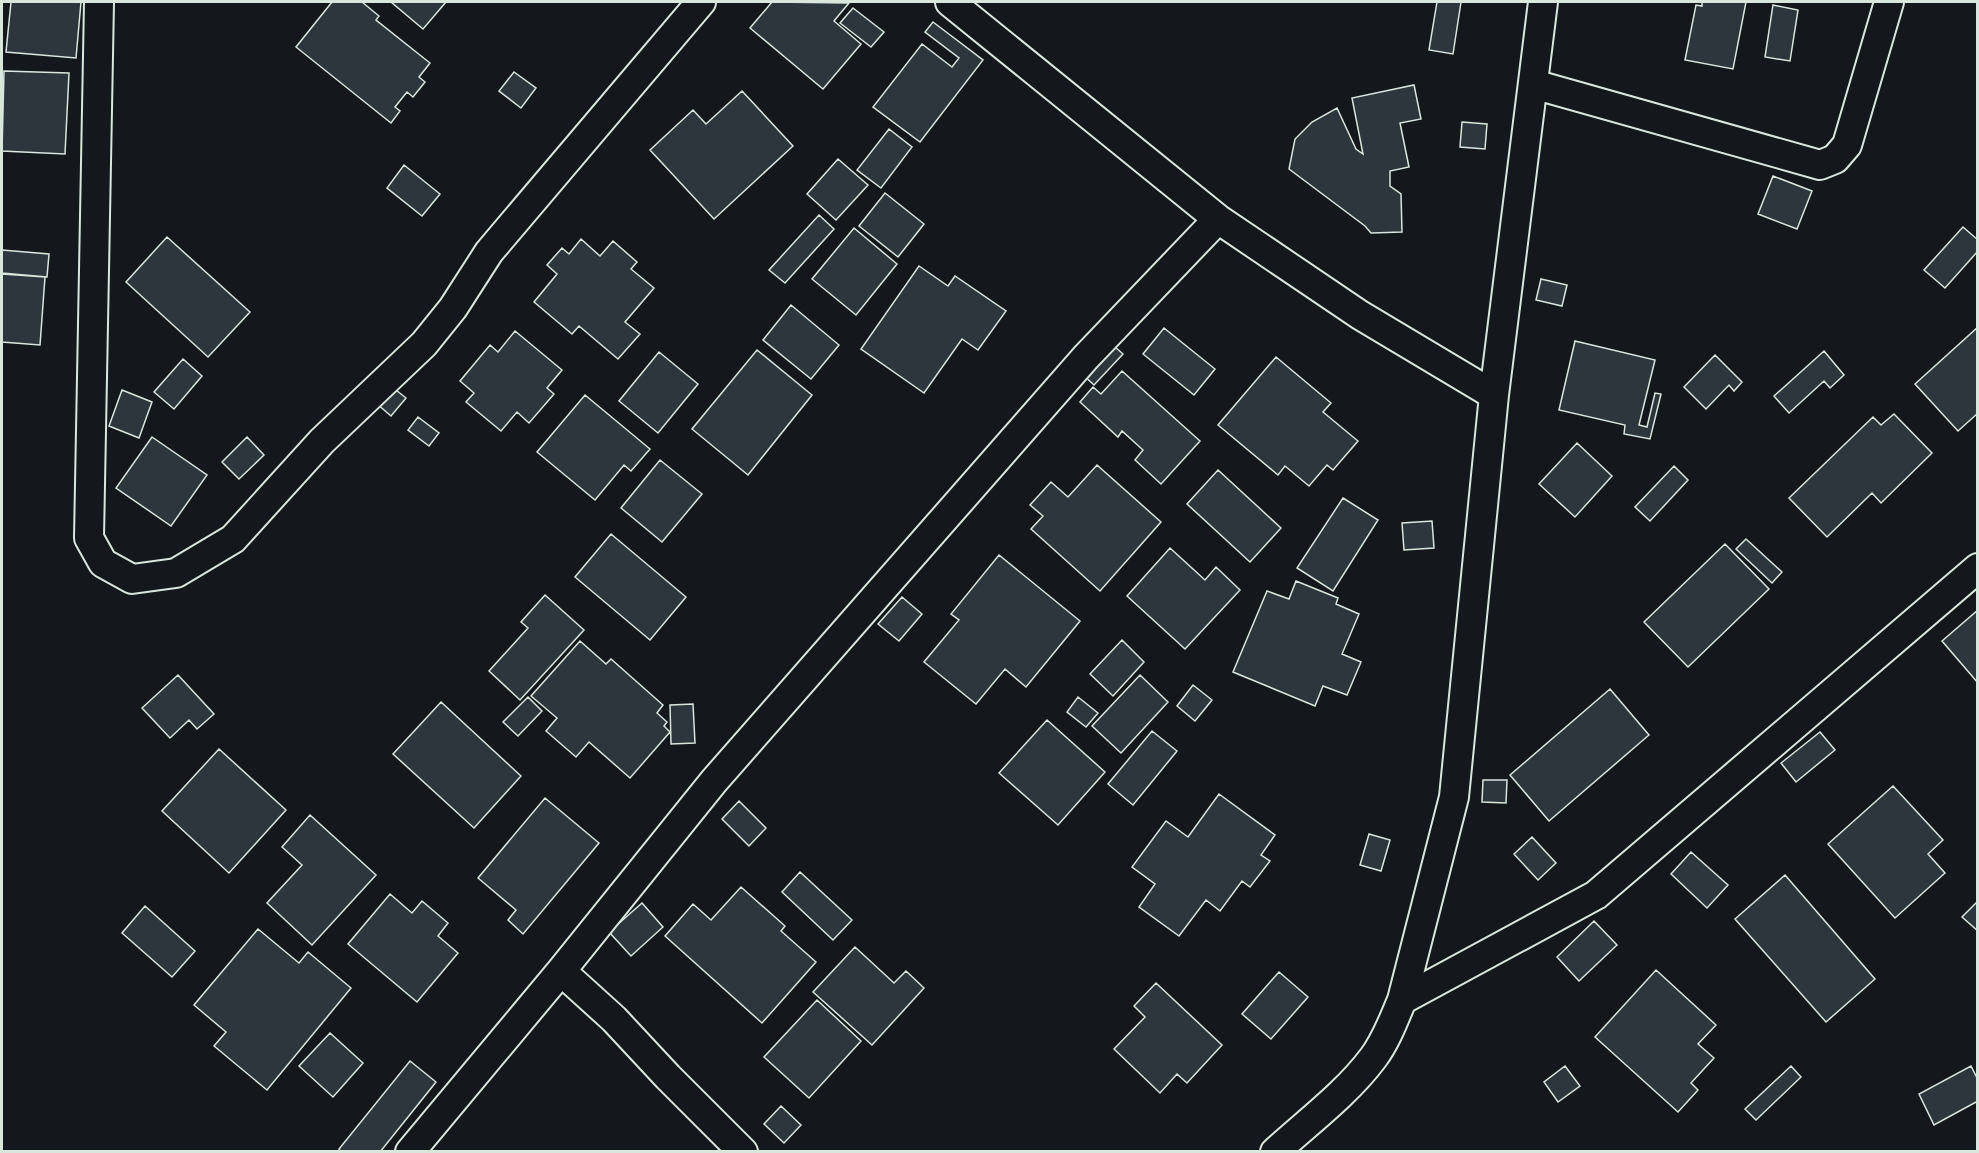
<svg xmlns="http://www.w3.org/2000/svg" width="1979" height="1153" font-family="Raleway,sans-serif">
<rect width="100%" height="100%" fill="#14181c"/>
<!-- building -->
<path fill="#2c363c" stroke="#d8e6dc" stroke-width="1.5" d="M11,2H81L76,58L6,52Z
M332,2H362L379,16L376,20L430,63L419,77L425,82L413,97L407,92L395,107L400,111L391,123L296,47Z
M391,2H446L423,29Z
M772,2L849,3L834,21L861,44L823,89L750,28Z
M1437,2H1461L1453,54L1429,50Z
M1702,2H1746L1733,69L1685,60L1696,5L1702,6Z
M1773,5L1798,10L1790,61L1765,57Z
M853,8L884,32L871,47L840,23Z
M933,22L983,60L920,142L873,107L922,44L952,67L959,58L925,32Z
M4,71L69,73L65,154L2,151Z
M514,72L536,88L521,108L499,91Z
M1414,85L1421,119L1400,123L1409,167L1390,171V186L1401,194L1402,232L1371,233L1365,226L1289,169L1295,139L1312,122L1337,108L1356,149L1363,154L1352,98Z
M742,91L793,146L714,219L650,150L693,110L706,124Z
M1462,122L1487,124L1485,149L1460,147Z
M889,129L912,147L881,188L857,170Z
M838,159L868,185L836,220L807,194Z
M404,165L440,194L422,216L387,188Z
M1773,176L1812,191L1797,229L1758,214Z
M885,193L924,224L898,257L859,226Z
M819,215L834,229L785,283L769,270Z
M1963,227L1978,240V251L1945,288L1924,270Z
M854,228L897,264L856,315L812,279Z
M167,237L250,312L208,357L126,282Z
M581,239L600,256L613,241L637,262L631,269L654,288L625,322L640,334L618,359L579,326L572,334L534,302L557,274L547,265L562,248L569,254Z
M2,250L49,254L47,277L2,273Z
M919,266L948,286L955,276L1006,311L978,350L962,339L924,393L861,349Z
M2,274L45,277L40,345L2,342Z
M1541,279L1567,285L1562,306L1536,300Z
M791,305L839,345L811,379L763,340Z
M1978,327V413L1958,431L1915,384Z
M1164,328L1215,369L1194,395L1143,354Z
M515,331L562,370L547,388L554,394L529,423L517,412L501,431L466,402L474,393L460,381L490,345L498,352Z
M1107,340L1123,354L1094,385L1079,371Z
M1575,341L1655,360L1639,425L1647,427L1655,393L1661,394L1650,439L1624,434L1625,425L1559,410Z
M757,350L812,395L748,475L692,429Z
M1824,351L1844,375L1830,388L1824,381L1789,413L1774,396Z
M659,352L698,384L658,433L619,401Z
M1715,355L1742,382L1734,391L1729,385L1706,409L1684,387Z
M1276,357L1331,403L1323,412L1358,441L1333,470L1327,465L1309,486L1285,466L1278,475L1218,425Z
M183,359L202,376L174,409L154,392Z
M1122,371L1200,441L1161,484L1135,460L1143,450L1122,431L1118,437L1080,402L1093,387L1101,394Z
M391,386L406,398L391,416L376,403Z
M122,390L152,402L139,438L109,426Z
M585,395L650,449L631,471L624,465L595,500L537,452Z
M1894,414L1932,453L1881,503L1872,493L1827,537L1789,498L1873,417L1881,425Z
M418,417L439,433L429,446L408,430Z
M152,437L207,475L171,526L116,488Z
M247,437L264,455L239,479L222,462Z
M1577,443L1612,476L1575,517L1539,484Z
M660,460L702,494L662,542L621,508Z
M1097,465L1161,522L1100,591L1031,529L1043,516L1030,505L1051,482L1068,497Z
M1674,466L1688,480L1650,521L1635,507Z
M1218,470L1281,528L1250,562L1187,504Z
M1343,498L1378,520L1333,591L1297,568Z
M1432,521L1434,548L1404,550L1402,523Z
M611,534L686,597L650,640L575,577Z
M1746,539L1782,572L1772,583L1736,549Z
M1725,544L1769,589L1688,667L1644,622Z
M1170,548L1205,580L1216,567L1240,590L1185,649L1127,596Z
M999,555L1080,621L1026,687L1005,669L976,704L924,662L959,620L951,614Z
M1296,581L1338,598L1336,604L1359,614L1342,654L1361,662L1347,695L1323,686L1315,706L1233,672L1267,591L1289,599Z
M545,595L584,630L520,700L489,671L528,628L521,622Z
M902,597L922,614L899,641L878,624Z
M1978,610V683L1942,641Z
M1122,640L1144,662L1113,696L1090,674Z
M580,641L606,664L611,659L663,705L657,713L667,722L664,726L670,732L630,778L589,742L576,757L546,731L557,718L531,696Z
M178,675L214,714L197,729L189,720L170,738L142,708Z
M1140,675L1168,702L1121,753L1092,726Z
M1193,685L1212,700L1195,721L1177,706Z
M1610,689L1649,735L1549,821L1510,775Z
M528,697L542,711L518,736L503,722Z
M1078,697L1098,713L1086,727L1067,712Z
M441,702L521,776L474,828L393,754Z
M693,704L695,743L671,744L670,705Z
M1047,720L1105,772L1058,825L999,773Z
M1152,731L1177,751L1133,805L1108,784Z
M1820,732L1835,750L1796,782L1781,763Z
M219,749L286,810L229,873L162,811Z
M1483,780H1507L1506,803L1482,802Z
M1893,786L1943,840L1928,854L1945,873L1895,918L1828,844Z
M1219,794L1275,835L1261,855L1270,861L1250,887L1242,881L1220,911L1206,900L1179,936L1139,907L1155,884L1132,867L1166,821L1188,837Z
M545,798L599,843L523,934L508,920L516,910L478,878Z
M739,801L766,828L749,846L722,819Z
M310,815L376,875L312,945L267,903L302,865L282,847Z
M1369,834L1390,840L1381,871L1360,865Z
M1532,837L1556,863L1538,880L1514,854Z
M1691,852L1728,885L1707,908L1671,874Z
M800,872L852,920L833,940L782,892Z
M1785,875L1875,979L1826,1022L1735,919Z
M741,887L785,926L781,931L816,962L762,1023L665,936L693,904L711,920Z
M390,894L412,913L422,901L448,923L438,936L458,953L417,1002L348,944Z
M1978,901V931L1962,917Z
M642,903L663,927L631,956L609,932Z
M145,906L195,951L172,977L122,933Z
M1594,921L1617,945L1579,981L1557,957Z
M258,929L299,963L308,952L351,988L267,1090L214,1046L226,1032L194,1005Z
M855,947L894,983L906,971L924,988L872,1045L813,992Z
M1656,970L1716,1025L1698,1044L1714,1058L1691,1083L1698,1090L1678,1112L1595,1037Z
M1279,972L1308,997L1271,1039L1242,1014Z
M1156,983L1222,1045L1187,1083L1177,1074L1160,1093L1114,1049L1145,1017L1134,1006Z
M817,1000L861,1041L809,1098L764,1057Z
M330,1033L363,1063L333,1097L299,1066Z
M410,1061L436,1082L380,1152H341L339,1149Z
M1565,1066L1580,1086L1558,1102L1544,1082Z
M1791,1066L1801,1077L1756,1120L1745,1109Z
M1971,1066L1978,1080V1101L1934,1125L1919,1094Z
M781,1106L801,1125L784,1143L764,1124Z"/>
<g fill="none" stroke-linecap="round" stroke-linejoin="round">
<!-- street casing -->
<g stroke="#d8e6dc" stroke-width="32">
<path id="street" d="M99,2L89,538L103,563L132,579L176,573L233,539L322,441L424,344L453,308L489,252L701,2
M950,2L1218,219L1360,315L1494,395
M1533,84L1820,165L1835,159L1847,145L1889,2
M561,971L614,1019L668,1077L743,1152
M1402,1000L1596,895L1978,568
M410,1152L561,971L714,781L1086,357L1218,219
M1275,1152C1308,1122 1346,1094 1373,1058C1386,1041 1394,1019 1402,1000L1454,797L1494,395L1543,2"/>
</g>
<!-- street -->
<use href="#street" stroke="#14181c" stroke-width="28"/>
</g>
<!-- border -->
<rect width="1979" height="1153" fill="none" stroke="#d8e6dc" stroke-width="6"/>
</svg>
